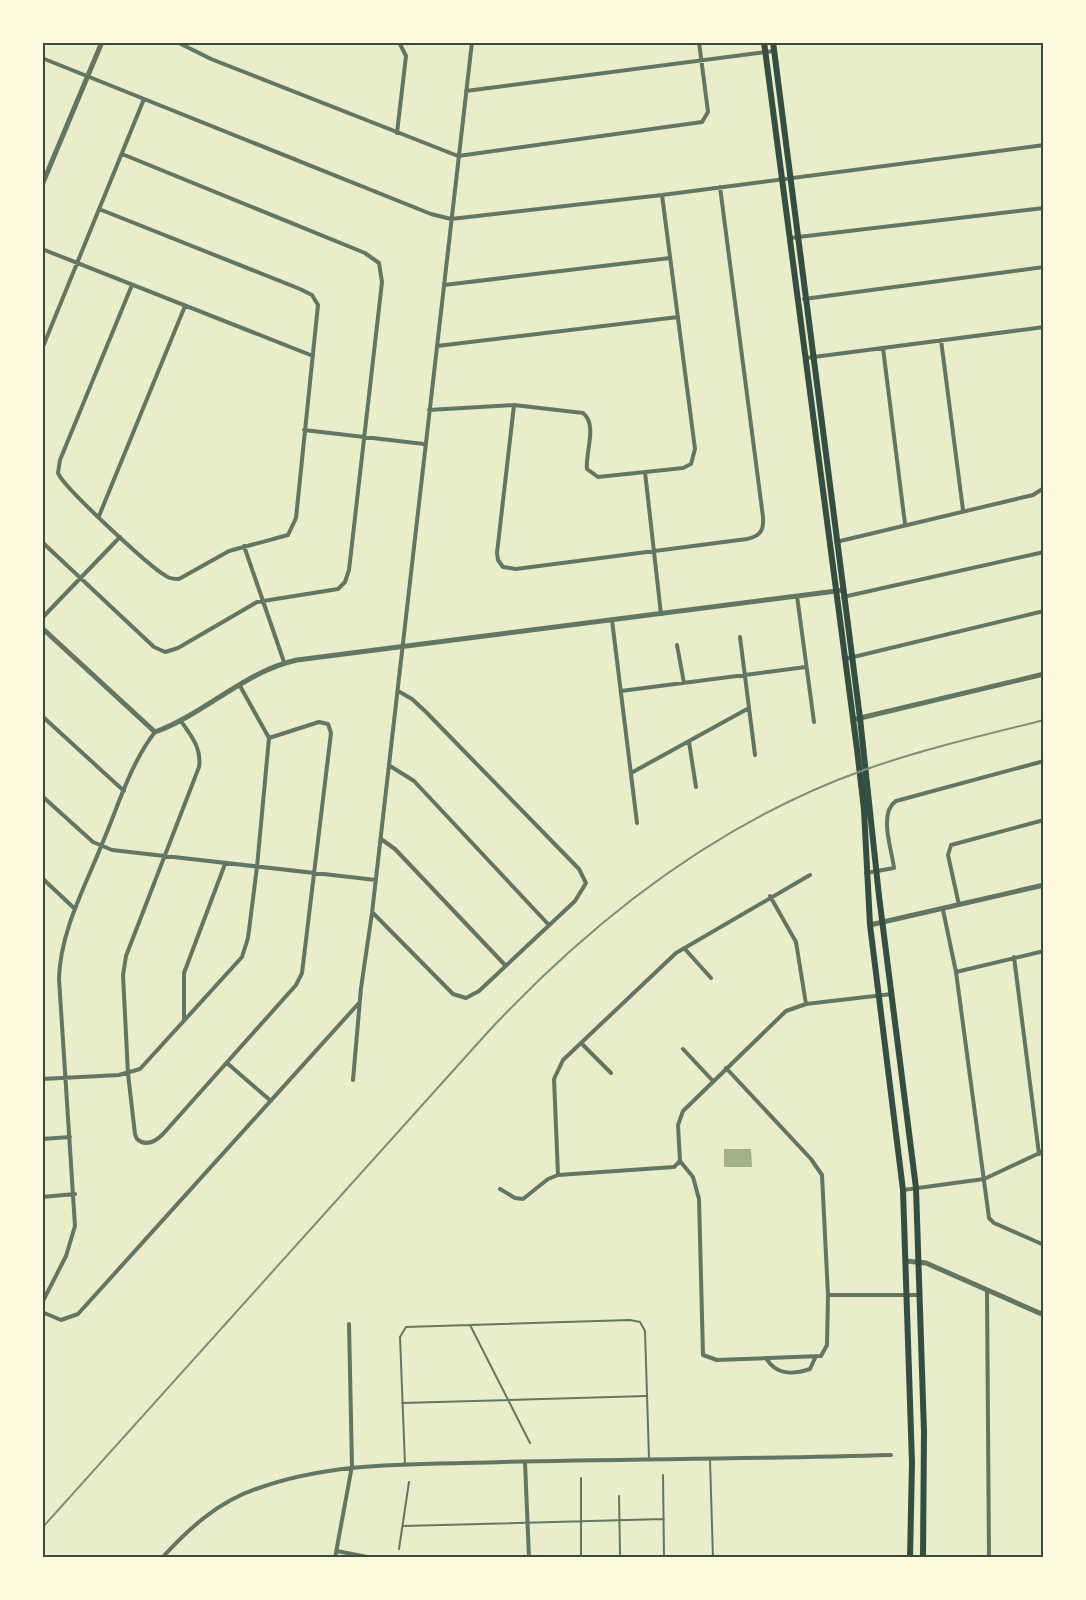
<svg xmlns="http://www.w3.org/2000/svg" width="1086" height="1600" font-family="Karla,sans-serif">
<rect width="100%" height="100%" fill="#e9edc9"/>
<!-- water -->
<path fill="#a3b18a" d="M724,1149H751L752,1167H724Z"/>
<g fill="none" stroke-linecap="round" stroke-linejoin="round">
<!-- service -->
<path stroke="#617663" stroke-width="2" d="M470,1325L530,1443
M402,1403L646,1396
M710,1460L713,1558
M405,1465L400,1337L406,1327L630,1320L640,1322L645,1331L649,1458
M663,1475L664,1558
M581,1478V1558
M619,1496L620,1554
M403,1526L664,1519
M399,1549L409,1482"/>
<!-- minor -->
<path stroke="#617663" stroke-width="4" d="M177,42L211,59L458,156L702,122L708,112L699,42
M42,58L431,214L451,219L662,195L1044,145
M466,91L774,51
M397,133L406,56L399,42
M99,209L300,289L312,295L318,305L296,518L288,535L229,551L179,579C174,579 170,579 166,576C150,567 64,488 58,473L60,460L132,285
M790,238L1044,208
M42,249L313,356
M444,285L670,258
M804,299L1044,267
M941,340L963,510
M437,346L678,317
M883,348L905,524
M42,349L144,99
M806,358L1044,327
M514,405L497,553L498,560L503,567L516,569L747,539C760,536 764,531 763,517L720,187
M429,410L514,405L583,413C598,425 585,452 587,469L598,477L683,468L691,464L695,449L662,195
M304,430L424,444
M645,472L661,614
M99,516L185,306
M42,542L154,647L165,652L178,648L257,602L338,589L345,582L349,570L382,282L379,263L365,253L122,154
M836,542L1033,495L1044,488
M244,546L284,662
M797,596L814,722
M843,597L1044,552
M42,618L120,537
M612,620L637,823
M740,637L755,755
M677,645L684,683
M845,659L1044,611
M621,691L806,667
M42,716L124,791
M181,721C191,736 202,748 199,767L126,956L123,975L128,1074L135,1134L137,1139C146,1147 155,1142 163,1134L296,985L302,973L331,733L328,724L319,722L269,738
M689,742L696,787
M390,766L414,781L548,924
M631,773L749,708
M42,796L93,842L112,850L376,880
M381,839L395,849L505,965
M866,873L894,868C892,850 878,813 896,801L1044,761
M42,878L75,909
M770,896L796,942L806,1004
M959,905L948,855L951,845L1044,820
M943,910L956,972L989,1218L994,1223L1044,1245
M373,913L453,994L466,998L479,991L575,901L586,883L579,869L426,712L412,699L398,691
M684,948L711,978
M1014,957L1039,1154
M956,972L1044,951
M184,1020V973L225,864
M581,1043L611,1073
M683,1049L712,1080
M227,1063L271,1101
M42,1079L119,1075L140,1069L242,957L248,938L257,867L269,738L240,686
M353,1080L361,988L372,913L472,42
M42,1139L70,1137
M680,1161L693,1177L699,1199L703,1355L717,1360L821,1356L827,1345L828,1295L822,1175L811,1159L726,1068
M558,1175L554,1079L563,1060L676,953L810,875
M500,1189L515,1198L523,1199L548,1179L558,1175L674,1167L680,1161L678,1125L683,1111L786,1011L806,1004L892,994
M903,1190L984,1179L1044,1151
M42,1197L75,1194
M987,1291L989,1558
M828,1295H920
M42,1303L66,1256L75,1226L59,979C60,932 85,887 102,844C118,807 130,764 155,732
M42,1312L61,1320L78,1314L359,1003
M766,1358C776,1375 792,1375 810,1369L816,1356
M525,1462L529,1558
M337,1551L372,1558
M162,1558C188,1529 218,1502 256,1489C335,1460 419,1465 502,1462C632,1459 761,1459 891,1455
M335,1558L352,1466L349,1324"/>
<!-- tertiary -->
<path stroke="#617663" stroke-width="5" d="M42,185L102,42
M42,628L155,732C205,714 245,671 297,660L844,590
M856,719L1044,674
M870,925L1044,885
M906,1261L926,1263L1044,1315"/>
<!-- secondary -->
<path stroke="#344e41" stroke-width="6" d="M764,42L857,749L864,810L870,925L903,1190L912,1463L910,1558
M773,42L860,718L879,896L916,1188L924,1432L923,1558"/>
<!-- rail -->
<path stroke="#7c8e77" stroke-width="2" d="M42,1528L487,1033C593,919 716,823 864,770C923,749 984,735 1044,720"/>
</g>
<!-- border -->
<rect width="1086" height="1600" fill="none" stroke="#fefae0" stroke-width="87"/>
<rect x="44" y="44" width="998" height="1512" fill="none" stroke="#344e41" stroke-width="2"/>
</svg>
